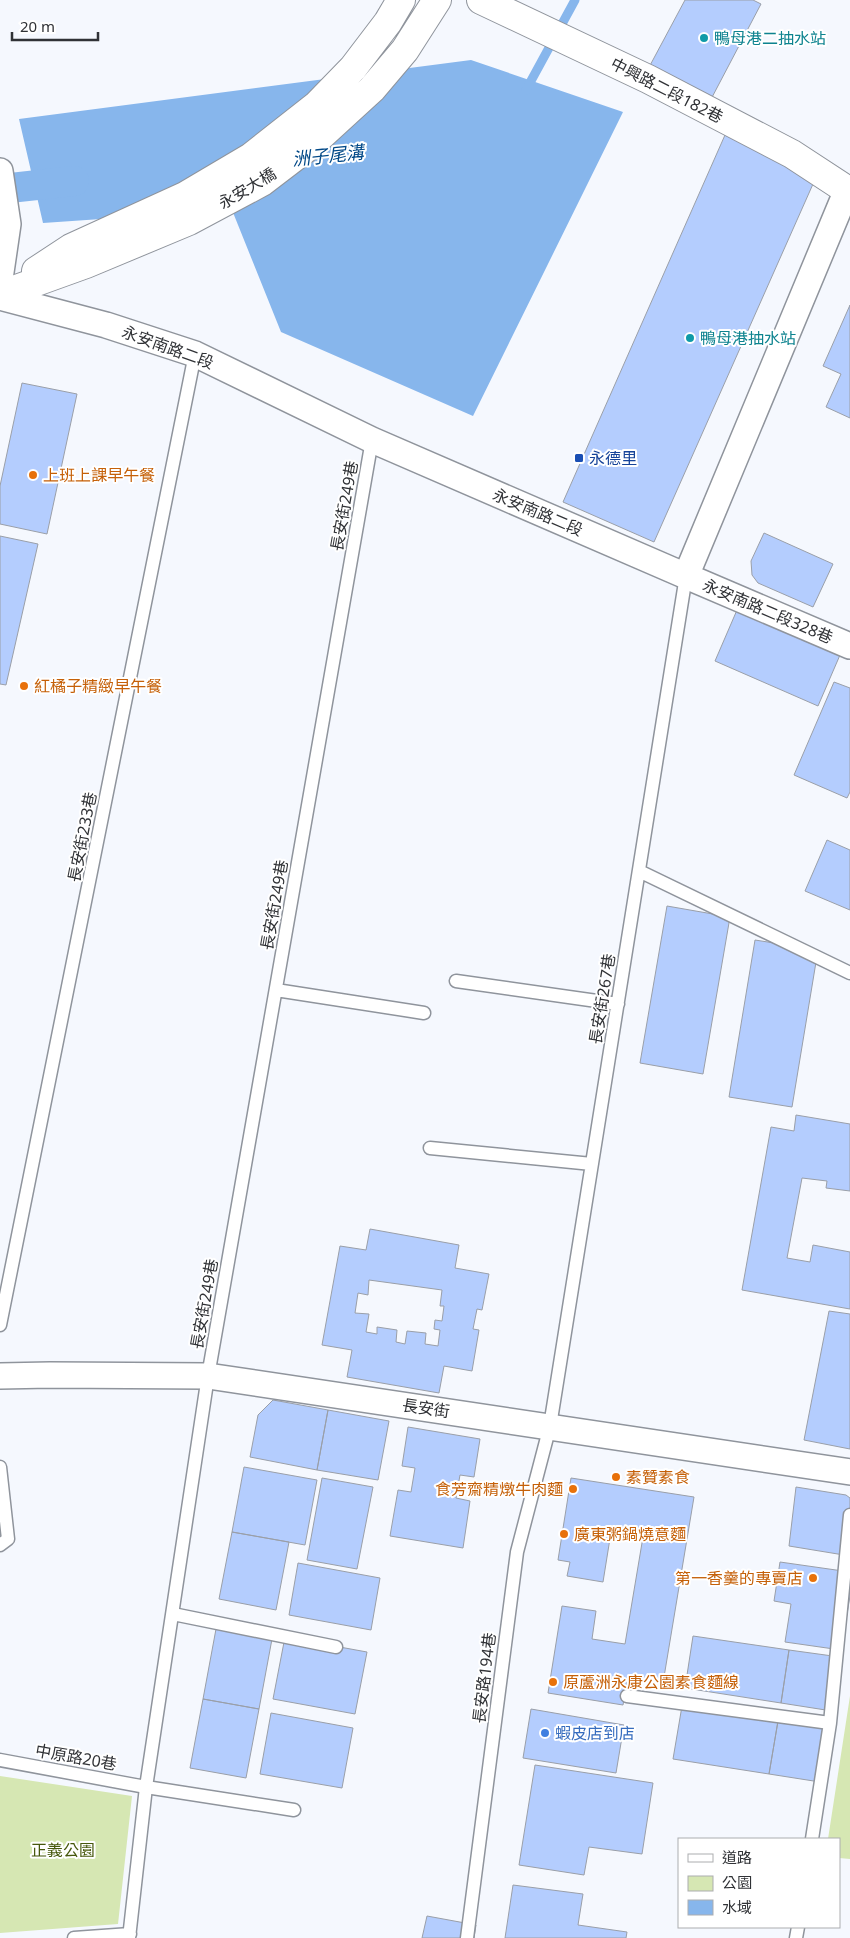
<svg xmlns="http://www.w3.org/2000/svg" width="850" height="1938" font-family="'Noto Sans','Noto Sans TC',sans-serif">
<rect width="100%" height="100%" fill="#f5f8fe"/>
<!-- green -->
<path fill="#d6e7b3" d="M850,1696V1859L839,1858V1839H828Z
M0,1776L132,1796L118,1924L0,1933Z"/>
<!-- water -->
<path fill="#87b6ec" d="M471,60L623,112L473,416L281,332L232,210L43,223L19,119Z"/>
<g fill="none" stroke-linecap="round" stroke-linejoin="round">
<!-- stream -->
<path stroke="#87b6ec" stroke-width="9" d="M526,90L575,0"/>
<!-- canal -->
<path stroke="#87b6ec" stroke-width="30" d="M0,189L74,181"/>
</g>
<!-- building -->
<path fill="#b4cdfe" stroke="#9a9fa8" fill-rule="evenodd" d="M685,0H753L761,4L709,103L647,71Z
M725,135L817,175L654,542L563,502Z
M850,305V418L826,407L841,374L823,366Z
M22,383L77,394L47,534L0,524V486Z
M764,533L833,564L813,607L758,583L752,575L751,561Z
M0,536L38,544L6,685L0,684Z
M737,610L840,655L818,706L715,661Z
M834,682L850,688V792L847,798L794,775Z
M827,840L850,850V910L805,891Z
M667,906L730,917L703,1074L640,1063Z
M755,940L818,950L792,1107L729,1097Z
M796,1115L850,1124V1191L826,1188L827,1181L802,1178L787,1258L810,1262L813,1245L850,1252V1309L742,1290L771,1127L794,1131Z
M370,1229L459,1245L455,1268L489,1274L482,1310L477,1309L473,1329L479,1330L472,1371L444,1366L439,1393L347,1377L352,1350L322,1345L340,1246L366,1250ZM369,1280L442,1290L440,1306H444L442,1321L435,1320L434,1329L440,1330L438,1346L425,1344L426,1333L407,1331L405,1344L396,1342L397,1330L377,1327V1334L366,1332L369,1314L355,1313L358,1293L368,1295Z
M829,1311L850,1314V1449L804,1440Z
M273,1400L328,1410L317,1470L250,1457L258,1415Z
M328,1410L389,1421L378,1480L317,1470Z
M408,1427L480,1439L474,1477L460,1475L456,1498L470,1501L463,1548L390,1536L398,1490L411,1492L415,1468L402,1466Z
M244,1467L317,1480L305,1545L232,1532Z
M322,1478L373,1487L357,1569L307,1560Z
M571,1478L694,1497L663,1683L628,1677L623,1705L548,1693L562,1606L596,1611L592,1639L625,1644L644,1531L612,1526L603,1582L567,1576L570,1562L558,1560Z
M796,1487L846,1495L850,1498V1556L789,1546Z
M232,1532L289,1542L276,1610L219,1599Z
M780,1562L850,1572V1596L841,1650L785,1642L791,1604L774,1601Z
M298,1563L380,1578L371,1630L289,1615Z
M216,1629L272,1639L259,1709L203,1699Z
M693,1636L789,1650L781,1703L685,1688Z
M285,1637L367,1652L355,1714L273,1699Z
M789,1650L840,1657L832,1711L781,1703Z
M203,1699L259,1709L246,1778L190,1768Z
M682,1706L778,1721L769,1774L673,1759Z
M531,1709L624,1725L616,1773L523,1758Z
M271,1713L353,1728L342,1788L260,1774Z
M778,1721L829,1729L820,1782L769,1774Z
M535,1765L653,1783L642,1854L589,1847L584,1875L519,1865Z
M513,1885L583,1894L578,1925L627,1932L626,1938H505Z
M427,1916L476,1925L474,1938H422Z"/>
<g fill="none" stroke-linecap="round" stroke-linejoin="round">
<!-- lane casing -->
<g stroke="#8f949c" stroke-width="15">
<path id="lane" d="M639,871L850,973
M456,981L618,1004
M276,990L424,1013
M430,1148L592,1164
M0,1325L195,354
M0,1467L8,1539L0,1545
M173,1614L336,1647
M627,1696L830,1723
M0,1760L146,1787L294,1810
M812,1839L830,1723L850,1515
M74,1938L130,1934
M129,1938L146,1787L208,1376L372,440
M467,1938L517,1552L550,1426L686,576
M796,1938L798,1927"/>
</g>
<!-- street casing -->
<g stroke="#8f949c" stroke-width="28">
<path id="street" d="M0,171L8,224L0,279
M0,297L106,325L195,354L372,440L686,576L847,190
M686,576L850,646
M0,1376L50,1375L208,1376L850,1472"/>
</g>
<!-- secondary casing -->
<g stroke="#8f949c" stroke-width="30">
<path id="secondary" d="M481,0L648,79L792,154L850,192
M36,271L71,248L185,196L251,157L317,105L353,68L388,22L401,0
M0,295L86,264L189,221L262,182L313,143L372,89L405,50L437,0"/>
</g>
<!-- lane -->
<use href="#lane" stroke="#fff" stroke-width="12"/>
<!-- street -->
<use href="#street" stroke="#fff" stroke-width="25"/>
<!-- secondary -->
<use href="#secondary" stroke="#fff" stroke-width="28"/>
</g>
<!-- markers -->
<g fill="#0f9aa8" stroke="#fff" stroke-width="2">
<circle cx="704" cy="38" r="5"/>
<circle cx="690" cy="338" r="5"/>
</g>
<rect fill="#1a4fb4" stroke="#fff" stroke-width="2" x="574" y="453" width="10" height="10" rx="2.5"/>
<g fill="#e8710a" stroke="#fff" stroke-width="2">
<circle cx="33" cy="475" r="5"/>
<circle cx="24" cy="686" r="5"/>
<circle cx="616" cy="1477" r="5"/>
<circle cx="573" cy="1489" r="5"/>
<circle cx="564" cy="1534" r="5"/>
<circle cx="813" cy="1578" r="5"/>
<circle cx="553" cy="1682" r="5"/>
</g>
<circle fill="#3f7fe0" stroke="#fff" stroke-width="2" cx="545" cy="1733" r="5"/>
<g text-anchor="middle" stroke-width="4" stroke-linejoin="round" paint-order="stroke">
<!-- culture labels -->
<g font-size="16" fill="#0d838f" stroke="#fff" text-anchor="start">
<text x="714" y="44">鴨母港二抽水站</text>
<text x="700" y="344">鴨母港抽水站</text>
</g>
<!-- street labels -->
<g font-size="16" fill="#303236" stroke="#fff">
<text transform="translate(667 90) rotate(27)" y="6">中興路二段182巷</text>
<text transform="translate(247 188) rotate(-31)" y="6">永安大橋</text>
<text transform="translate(168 347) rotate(20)" y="6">永安南路二段</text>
<text transform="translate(344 506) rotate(-80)" y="6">長安街249巷</text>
<text transform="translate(538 512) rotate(23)" y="6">永安南路二段</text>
<text transform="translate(768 611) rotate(23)" y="6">永安南路二段328巷</text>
<text transform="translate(82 837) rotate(-79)" y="6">長安街233巷</text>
<text transform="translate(274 905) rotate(-80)" y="6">長安街249巷</text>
<text transform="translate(602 999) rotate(-81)" y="6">長安街267巷</text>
<text transform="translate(204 1304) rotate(-80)" y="6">長安街249巷</text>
<text transform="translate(426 1408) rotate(8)" y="6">長安街</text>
<text transform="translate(484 1678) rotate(-83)" y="6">長安路194巷</text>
<text transform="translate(76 1757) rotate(10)" y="6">中原路20巷</text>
</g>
<!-- transit labels -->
<g font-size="16" fill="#164399" stroke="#fff" text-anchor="start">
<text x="589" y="464">永德里</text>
</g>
<!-- food labels -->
<g font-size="16" fill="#c56008" stroke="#fff" text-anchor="start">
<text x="43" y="481">上班上課早午餐</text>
<text x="34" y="692">紅橘子精緻早午餐</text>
<text x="626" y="1483">素贊素食</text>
<text x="563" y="1495" text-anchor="end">食芳齋精燉牛肉麵</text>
<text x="574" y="1540">廣東粥鍋燒意麵</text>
<text x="803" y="1584" text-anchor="end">第一香羹的專賣店</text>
<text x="563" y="1688">原蘆洲永康公園素食麵線</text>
</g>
<!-- shop labels -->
<g font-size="16" fill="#366cbe" stroke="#fff" text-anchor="start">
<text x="555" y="1739">蝦皮店到店</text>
</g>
<!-- park labels -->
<g font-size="16" fill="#47580d" stroke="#fff">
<text x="63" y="1856">正義公園</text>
</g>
<!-- water labels -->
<g font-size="18" font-style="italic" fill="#004887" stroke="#fff">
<text transform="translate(328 156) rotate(-6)" y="6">洲子尾溝</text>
</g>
</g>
<!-- legend -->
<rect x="678" y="1838" width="162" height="90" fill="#ffffff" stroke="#acadaf"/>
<rect x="688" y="1854" width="25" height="8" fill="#ffffff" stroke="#acadaf"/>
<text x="722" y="1863" font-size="15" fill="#303236">道路</text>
<rect x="688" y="1876" width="25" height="15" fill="#d6e7b3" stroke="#acadaf"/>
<text x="722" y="1888" font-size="15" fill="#303236">公園</text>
<rect x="688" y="1900" width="25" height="15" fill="#87b6ec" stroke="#acadaf"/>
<text x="722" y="1913" font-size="15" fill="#303236">水域</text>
<!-- scale -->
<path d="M12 32v8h86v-8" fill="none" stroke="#303236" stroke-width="2.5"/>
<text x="20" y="32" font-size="15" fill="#303236" stroke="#ffffff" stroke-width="4" paint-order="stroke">20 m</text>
</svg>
